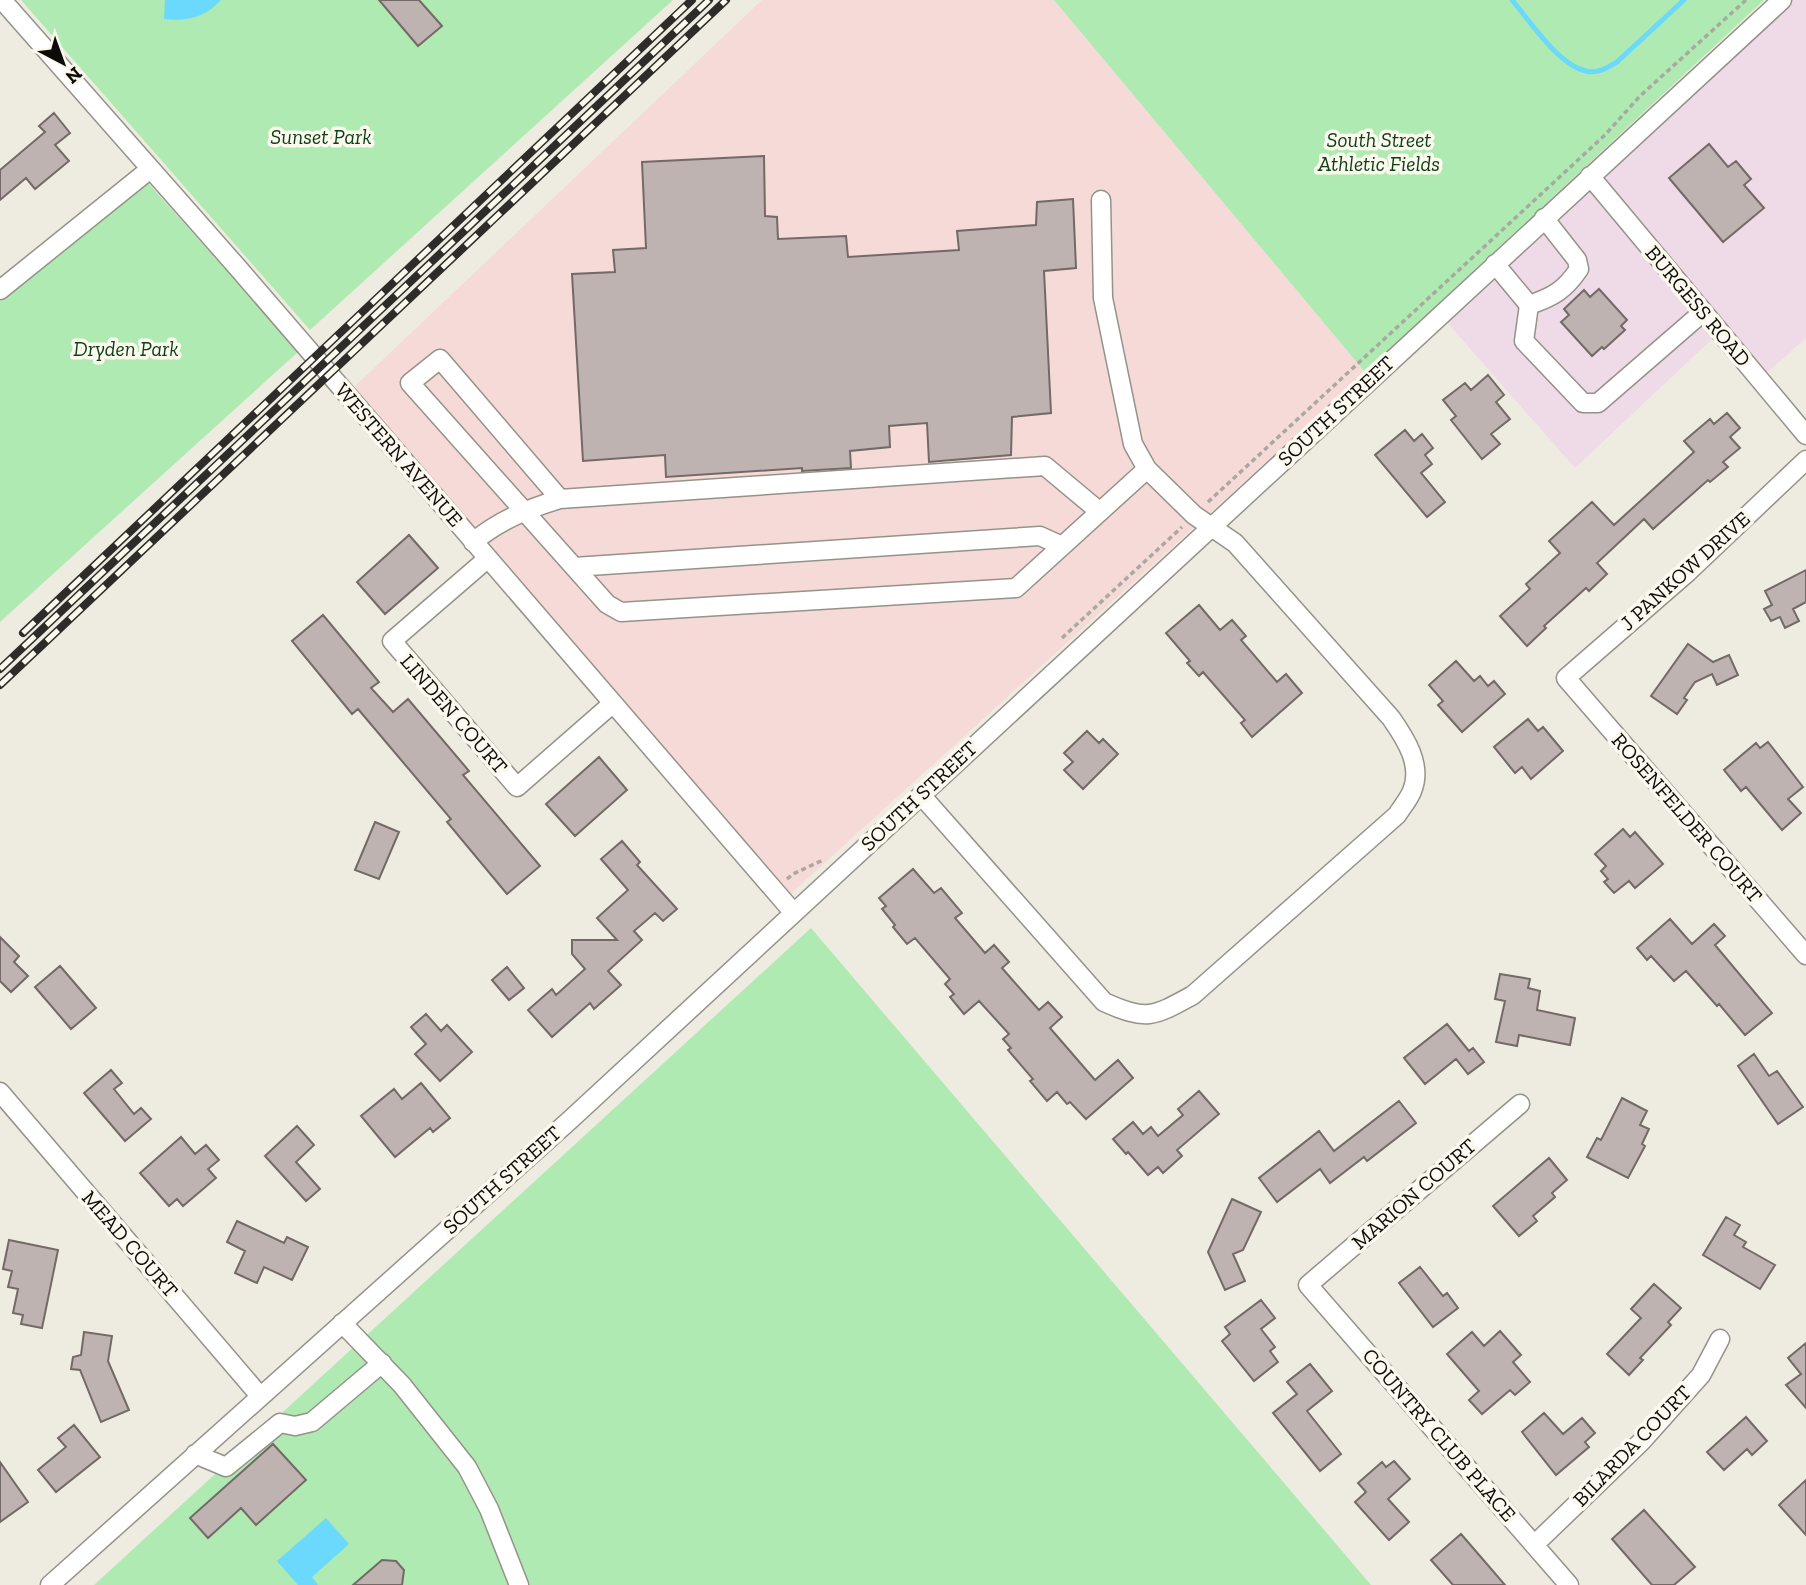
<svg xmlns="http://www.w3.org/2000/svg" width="1806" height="1585" font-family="'Zilla Slab',serif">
<rect width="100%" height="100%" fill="#eeebe1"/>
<!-- commercial -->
<path fill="#efdae8" d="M1793,0H1806V338L1753,385L1712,339L1575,468L1446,321Z"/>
<!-- industrial -->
<path fill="#f5dad8" d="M762,0H1054L1365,372L786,898L352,389Z"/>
<!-- green -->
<path fill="#aeeab1" d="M21,0H673L310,330Z
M1054,0H1764L1365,372Z
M147,182L299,351L0,622V301Z
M811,928L1371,1585H94Z"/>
<!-- water -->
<path fill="#6ad9fc" d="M165,0H221C206,17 186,22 164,19Z
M326,1518L349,1544L312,1577L318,1585H298L277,1561Z"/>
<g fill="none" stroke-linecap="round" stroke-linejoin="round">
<!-- stream -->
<path stroke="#6ad9fc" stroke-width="5" d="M1512,0C1529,20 1559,66 1586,71C1598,74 1607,68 1617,62L1684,0"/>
</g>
<!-- building -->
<path fill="#beb3b0" stroke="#736966" stroke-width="2" d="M379,0H419L442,26L418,46Z
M54,113L70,133L55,145L69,161L35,189L26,178L0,200V170L45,132L39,126Z
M1709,144L1728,167L1736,161L1751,179L1744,185L1764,208L1723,242L1669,178Z
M764,156L765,216L777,217L778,239L846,236L848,257L959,250L957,231L1036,225L1037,202L1073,199L1076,268L1044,271L1051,413L1012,417L1011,455L929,462L927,423L889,426L890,447L850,451L851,468L802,471V468L666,477L665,455L583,461L572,274L615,272L613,250L646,248L642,162Z
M1599,289L1627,320L1621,326L1625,330L1604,349L1602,347L1592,356L1561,322L1569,315L1564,309L1584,290L1590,297Z
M1488,375L1504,395L1496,402L1510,419L1491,434L1500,444L1482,459L1451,420L1456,416L1443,400L1465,383L1471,390Z
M1727,413L1740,428L1730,437L1740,448L1723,462L1728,467L1710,482L1708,480L1653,529L1644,519L1597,563L1607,574L1589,591L1586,588L1544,626L1546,628L1527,646L1500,616L1530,589L1526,584L1560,553L1549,541L1592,502L1614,525L1694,452L1684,441L1710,419L1714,424Z
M1405,430L1414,441L1422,434L1433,448L1425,455L1432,464L1421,473L1445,502L1427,517L1375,455Z
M409,535L438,568L385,614L357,582Z
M1806,570V602L1793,609L1799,621L1785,628L1780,617L1771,621L1764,609L1772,605L1765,591Z
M1199,605L1220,630L1232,620L1246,636L1241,640L1277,682L1286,674L1302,693L1252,737L1241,723L1245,720L1203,672L1199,676L1187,663L1190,661L1166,633Z
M323,615L379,682L371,688L393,712L408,699L469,771L463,775L540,866L507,894L447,822L451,819L358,709L352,714L292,641Z
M1688,644L1713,662L1729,655L1738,675L1717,685L1712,674L1695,682L1684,698L1687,700L1677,714L1651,696Z
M1456,661L1474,681L1480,676L1488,686L1494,681L1505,694L1462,732L1438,705L1443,701L1429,685Z
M1528,719L1538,731L1543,727L1563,751L1531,779L1522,767L1515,773L1494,747Z
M1087,731L1099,743L1103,739L1118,754L1083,789L1064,770L1073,762L1064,753Z
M1768,742L1803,787L1788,799L1801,813L1782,830L1746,787L1741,791L1724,770L1756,743L1760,748Z
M599,757L627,790L575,836L546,804Z
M375,822L399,832L379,879L355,870Z
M1623,829L1630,837L1635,832L1663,864L1635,888L1629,881L1614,893L1604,882L1608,879L1601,871L1606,866L1595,854Z
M622,841L640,862L637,865L677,909L663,921L655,913L634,931L642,940L608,971L621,985L594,1009L590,1003L552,1037L528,1010L552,989L556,995L585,969L572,954V940H617L597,918L628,890L601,859Z
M913,869L934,893L941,888L962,913L955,918L985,953L994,945L1009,962L1002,968L1039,1010L1048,1002L1062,1017L1050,1028L1095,1080L1118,1060L1133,1078L1086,1119L1070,1102L1067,1104L1057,1092L1047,1101L1030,1081L1033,1079L1008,1050L1011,1048L1003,1039L1009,1034L979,1001L964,1014L950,997L954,994L945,984L950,979L915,938L907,944L893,927L895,925L882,909L886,906L879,898Z
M1670,919L1692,944L1714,924L1725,936L1715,945L1772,1013L1745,1035L1719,1004L1717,1006L1686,971L1674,981L1651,956L1647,960L1637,948Z
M0,937L19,956L14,962L28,976L11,992L0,981Z
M60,966L96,1008L71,1029L35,987Z
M507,967L524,988L509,1000L492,980Z
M1500,974L1530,979L1528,988L1540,991L1537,1010L1575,1018L1570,1045L1519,1035L1517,1046L1496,1042L1505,1001L1495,999Z
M426,1014L441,1031L447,1025L472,1052L440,1081L415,1054L426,1044L411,1027Z
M1447,1024L1469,1051L1473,1048L1484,1062L1468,1074L1456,1059L1425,1084L1404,1058Z
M1754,1054L1769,1076L1777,1071L1803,1107L1778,1124L1738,1066Z
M111,1070L122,1083L114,1089L134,1114L141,1108L151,1119L125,1141L84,1093Z
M421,1083L450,1118L433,1132L430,1128L395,1157L361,1116L394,1089L402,1099Z
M1199,1091L1219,1114L1177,1150L1182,1156L1163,1173L1158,1167L1148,1175L1128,1152L1126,1154L1113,1139L1133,1122L1143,1134L1151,1127L1158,1136L1183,1115L1178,1109Z
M1622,1098L1647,1111L1640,1125L1649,1129L1642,1144L1645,1146L1628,1178L1587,1157L1597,1138L1601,1140Z
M1399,1101L1416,1123L1367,1161L1364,1157L1330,1183L1320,1169L1277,1202L1259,1178L1319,1131L1334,1151Z
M297,1126L314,1145L296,1162L320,1189L306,1201L265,1156Z
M181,1137L195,1154L206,1145L219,1160L208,1169L216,1178L183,1206L177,1199L169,1206L140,1173Z
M1549,1158L1567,1180L1552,1193L1555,1197L1533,1216L1537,1221L1519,1236L1493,1206Z
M1232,1199L1261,1212L1243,1250L1233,1254L1245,1281L1225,1290L1208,1252Z
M1726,1217L1740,1225L1734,1235L1746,1242L1743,1247L1775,1265L1760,1289L1703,1255Z
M237,1221L284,1243L287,1237L308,1247L292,1280L264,1267L257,1283L235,1273L245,1251L227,1242Z
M9,1240L58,1250L42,1328L21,1324L23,1315L13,1313L18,1289L8,1287L12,1271L3,1269Z
M1420,1267L1443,1296L1447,1293L1458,1308L1433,1327L1399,1283Z
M1654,1284L1681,1308L1668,1322L1671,1325L1640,1358L1643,1360L1629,1375L1607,1354L1641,1318L1631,1309Z
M1261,1300L1275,1318L1261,1329L1275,1347L1270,1351L1278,1362L1254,1381L1222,1341L1230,1334L1225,1327Z
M1500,1331L1521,1355L1513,1362L1530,1382L1515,1395L1510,1390L1482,1414L1469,1400L1479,1391L1447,1354L1472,1332L1484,1346Z
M84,1332L112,1336L108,1361L129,1410L101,1422L80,1370L71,1369L73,1357L81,1355Z
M1806,1343V1408L1786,1385L1801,1374L1788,1358Z
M1310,1364L1332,1391L1307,1411L1341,1454L1320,1471L1273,1413L1297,1394L1287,1382Z
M1544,1413L1563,1434L1582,1418L1595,1433L1585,1442L1589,1447L1556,1475L1522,1432Z
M1746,1417L1767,1441L1752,1455L1747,1449L1724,1470L1707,1452Z
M74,1425L100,1457L56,1492L38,1470L66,1447L58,1438Z
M273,1444L306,1480L256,1525L241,1508L208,1538L190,1518Z
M1394,1461L1410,1479L1388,1499L1409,1522L1389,1540L1355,1502L1366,1492L1358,1483L1382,1462L1386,1467Z
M0,1462L28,1502L0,1522Z
M1806,1480V1535L1779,1505Z
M1644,1510L1695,1567L1674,1585H1652L1612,1539Z
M1461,1534L1505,1585H1453L1431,1560Z
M382,1560L396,1561L404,1570L402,1585H353Z"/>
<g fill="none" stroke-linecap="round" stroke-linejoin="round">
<!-- minor casing -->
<g stroke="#959289" stroke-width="21">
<path id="minor" d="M2,0L238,268L793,912
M1590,176L1806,435
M1495,264L1529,305L1524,341L1583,403H1598L1703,312
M0,290L149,170
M1529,305C1553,297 1565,290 1579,269L1577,260L1544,218
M1806,460L1688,572L1566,678L1806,955
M560,499L440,359L410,383L607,604L621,612L1016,588L1147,469
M473,542C500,520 527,509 560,499L1045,466L1100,512
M487,559L392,641L517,787L612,704
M574,567L1040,536L1062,546
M921,795L1104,1002C1147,1021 1153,1017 1193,995L1397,815C1402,807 1409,799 1412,791C1423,765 1405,738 1391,718L1235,543L1194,515L1147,469L1133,444L1103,298L1101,200
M0,1092L260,1396
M1520,1104L1308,1285L1569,1585
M342,1323L402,1385L467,1467L489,1509L519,1585
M195,1454L226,1467L280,1423L295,1426L312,1422L382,1363
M1534,1545L1641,1442L1701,1375L1720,1339
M50,1585L570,1120L1782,0"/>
</g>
<!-- path -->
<path stroke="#aaa8a0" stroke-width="3.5" stroke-dasharray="5 3.5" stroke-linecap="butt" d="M1208,502L1605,135L1640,96L1746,0
M1062,638L1182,527
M787,879L793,874L823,860"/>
<!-- minor -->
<use href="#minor" stroke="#fff" stroke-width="18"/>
<!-- rail casing -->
<g stroke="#2e2c28" stroke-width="8">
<path id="rail" d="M23,633L692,0
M0,669L709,0
M0,685L726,0"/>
</g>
<!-- rail -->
<use href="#rail" stroke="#fbf8ee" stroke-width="5" stroke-dasharray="16" stroke-linecap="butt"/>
</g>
<g text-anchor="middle" stroke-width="7" stroke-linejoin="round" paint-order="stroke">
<!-- park labels -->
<g font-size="21" font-style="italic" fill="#0e3e16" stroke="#fbf8ee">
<text x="321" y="144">Sunset Park</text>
<text x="1379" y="147">South Street<tspan x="1379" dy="24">Athletic Fields</tspan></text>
<text x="126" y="356">Dryden Park</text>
</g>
<!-- street labels -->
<g font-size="21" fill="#0d0c09" stroke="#fbf8ee">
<text transform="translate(1698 306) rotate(50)" y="7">BURGESS ROAD</text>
<text transform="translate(1336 411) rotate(-43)" y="7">SOUTH STREET</text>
<text transform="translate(399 455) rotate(49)" y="7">WESTERN AVENUE</text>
<text transform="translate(1685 571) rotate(-42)" y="7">J PANKOW DRIVE</text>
<text transform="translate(454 714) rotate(49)" y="7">LINDEN COURT</text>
<text transform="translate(919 796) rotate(-43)" y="7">SOUTH STREET</text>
<text transform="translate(1687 818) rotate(49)" y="7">ROSENFELDER COURT</text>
<text transform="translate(502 1180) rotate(-42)" y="7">SOUTH STREET</text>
<text transform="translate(1414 1194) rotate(-41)" y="7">MARION COURT</text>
<text transform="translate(130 1244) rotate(49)" y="7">MEAD COURT</text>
<text transform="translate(1439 1435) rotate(49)" y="7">COUNTRY CLUB PLACE</text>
<text transform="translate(1632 1446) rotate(-46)" y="7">BILARDA COURT</text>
</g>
</g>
<!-- north arrow -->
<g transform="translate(63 63) rotate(139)" stroke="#fbf8ee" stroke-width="5" paint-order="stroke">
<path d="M0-5L12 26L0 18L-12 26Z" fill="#0d0c09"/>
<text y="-10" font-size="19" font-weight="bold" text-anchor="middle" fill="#0d0c09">N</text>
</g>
</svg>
